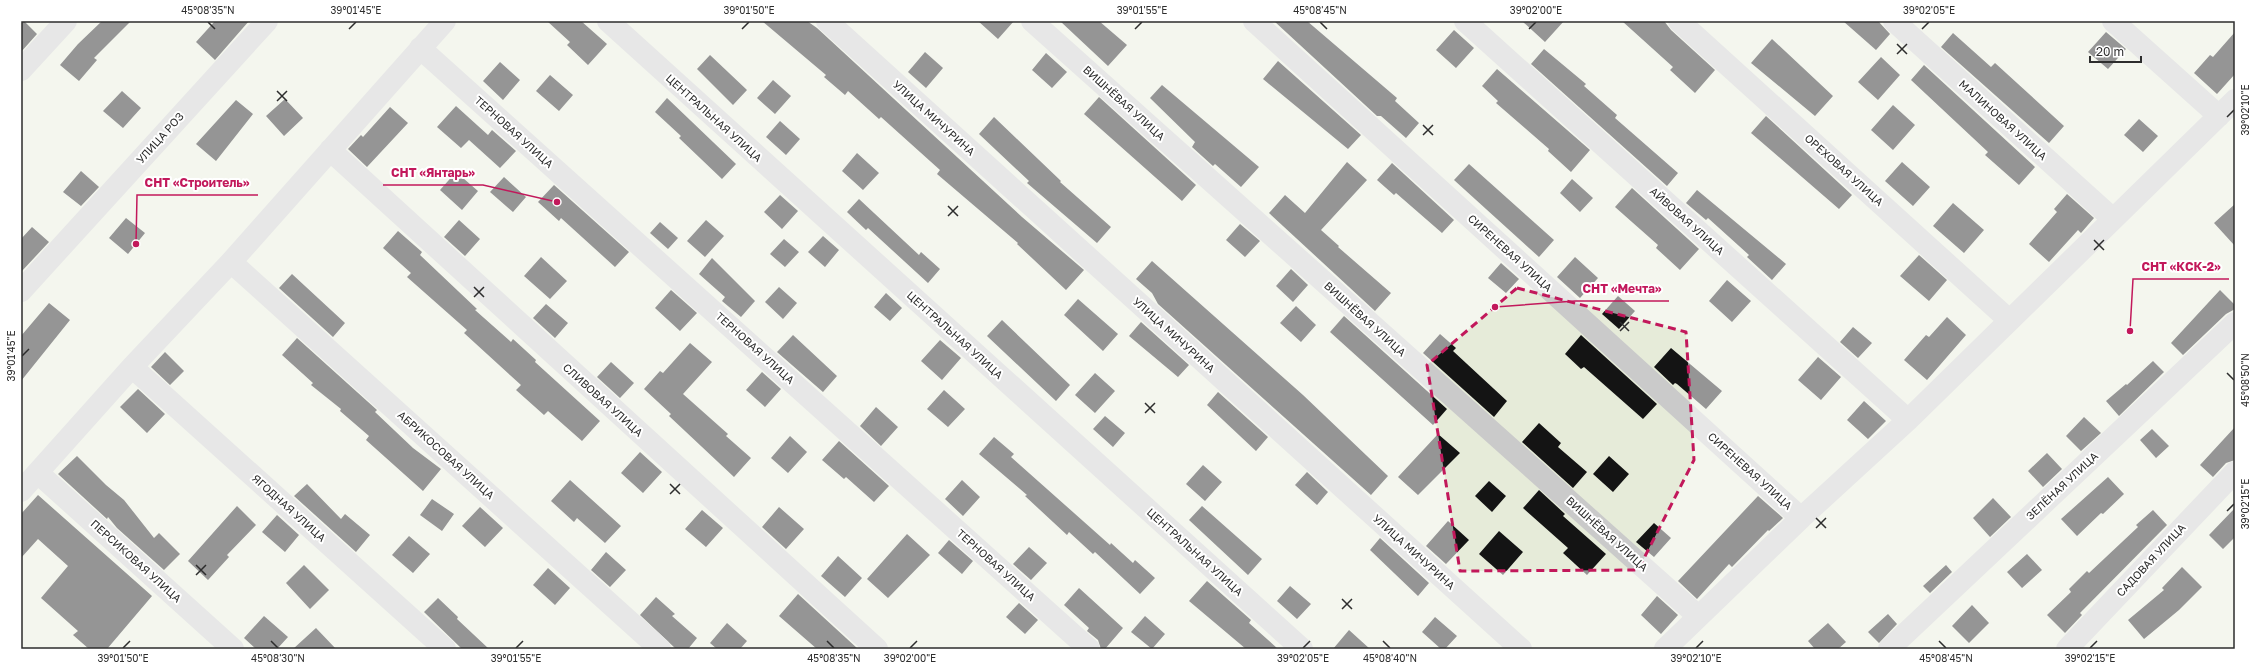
<svg xmlns="http://www.w3.org/2000/svg" width="2256" height="670" font-family="'Golos Text',sans-serif">
<rect width="100%" height="100%" fill="#fff"/>
<!-- green -->
<path fill="#e6ebd9" d="M21,21H2235V649H21Z"/>
<!-- building -->
<path fill="#141414" d="M21,21H24L37,34L21,52Z
M102,21H131L94,58L97,60L79,81L60,65L78,44Z
M215,21H249L215,60L196,42Z
M547,21H581L607,44L588,65L567,45L570,42Z
M762,21H807L817,28L1022,217L1084,270L1066,290L1017,244L1018,243L937,174L940,170L881,117L879,119L848,91L845,95L824,77L826,75Z
M978,21H1014L998,39Z
M1060,21H1099L1127,45L1108,66Z
M1274,21H1307L1397,98L1395,101L1419,123L1406,138L1381,116H1377Z
M1522,21H1564L1545,42Z
M1622,21H1664L1671,30L1715,70L1695,93L1670,70L1673,67Z
M1843,21H1878L1890,34L1876,50Z
M1454,30L1474,48L1456,68L1436,50Z
M2106,32L2126,49L2108,69L2088,52Z
M2235,32V74L2217,94L2194,73L2210,55L2213,57Z
M1953,33L1991,67L1995,63L2064,126L2049,143L1941,47Z
M1772,39L1833,96L1815,116L1751,63Z
M1544,49L1586,84L1584,86L1617,115L1615,118L1678,173L1667,186L1531,64Z
M925,52L943,68L926,88L908,72Z
M1046,53L1067,72L1052,88L1032,70Z
M710,55L747,90L733,105L697,69Z
M1881,57L1900,75L1878,100L1858,82Z
M1278,61L1361,135L1348,149L1263,79Z
M500,62L520,80L503,100L483,81Z
M1924,65L2035,167L2019,185L1985,155L1988,152L1911,80Z
M1497,69L1590,150L1571,172L1548,151L1549,149L1496,103L1498,101L1482,86Z
M550,75L573,95L559,111L536,91Z
M773,80L791,96L775,114L757,98Z
M1162,85L1259,167L1241,187L1215,164L1213,166L1192,147L1195,142L1150,98Z
M122,91L141,108L123,128L103,111Z
M1099,97L1196,185L1182,201L1084,114Z
M667,98L736,164L722,179L679,138L681,136L655,112Z
M285,99L303,118L284,136L266,116Z
M236,100L253,114L216,161L196,144Z
M1893,105L1915,125L1893,150L1871,130Z
M456,106L488,135L492,130L516,151L500,168L469,140L461,148L437,127Z
M390,107L408,123L367,167L348,149L361,135L363,137Z
M1766,116L1852,195L1839,209L1751,133Z
M994,117L1061,181L1060,182L1111,227L1097,243L1027,183L1029,181L979,134Z
M2139,119L2158,136L2143,152L2124,135Z
M780,121L800,139L786,155L766,137Z
M857,153L879,173L863,190L842,171Z
M1347,162L1367,180L1321,230L1339,246L1338,247L1391,293L1375,311L1269,213L1285,195L1305,213Z
M1902,162L1930,187L1913,206L1885,181Z
M1392,163L1454,220L1442,233L1396,193L1394,195L1377,180Z
M1469,164L1554,240L1539,257L1454,180Z
M81,171L99,187L81,206L63,192Z
M456,172L478,191L462,210L440,190Z
M504,177L526,197L513,212L490,192Z
M1572,179L1593,198L1580,212L1560,193Z
M554,185L629,252L615,267L561,218L559,221L538,202Z
M1632,188L1699,249L1680,270L1656,248L1658,245L1615,207Z
M1697,190L1786,264L1772,280L1747,257L1749,255L1708,218L1706,220L1686,203Z
M2067,194L2094,218L2081,233L2078,230L2049,262L2029,244L2057,212L2054,209Z
M780,195L798,211L782,229L764,212Z
M859,199L919,255L921,252L940,269L928,283L868,228L866,230L847,212Z
M1953,203L1984,230L1964,253L1933,226Z
M2235,204V246L2214,223Z
M126,218L145,233L128,254L109,238Z
M459,220L480,239L465,256L444,237Z
M706,220L724,236L705,257L687,241Z
M660,222L678,238L668,249L650,233Z
M1240,224L1260,241L1245,257L1226,240Z
M32,227L49,242L21,272V239Z
M398,231L422,252L420,255L477,309L475,310L511,342L513,339L536,360L535,362L600,421L582,441L548,411L544,415L516,390L521,385L464,333L467,330L407,277L411,273L383,248Z
M823,236L839,250L825,267L808,252Z
M784,239L799,252L785,267L770,254Z
M1919,255L1947,280L1929,301L1900,276Z
M541,257L567,281L550,299L524,276Z
M1575,257L1598,278L1580,298L1557,277Z
M712,258L755,301L741,317L722,301L725,297L699,274Z
M1152,261L1303,395L1388,476L1371,495L1158,304L1152,293L1136,279Z
M1501,263L1519,279L1506,293L1488,278Z
M1291,269L1308,285L1293,302L1276,286Z
M292,274L345,323L333,337L279,288Z
M1727,280L1751,301L1732,322L1709,301Z
M779,287L797,303L783,319L765,302Z
M671,290L697,313L680,331L655,308Z
M2220,290L2235,305V309L2226,314L2183,355L2171,343Z
M886,293L902,308L890,321L874,307Z
M1618,296L1635,311L1619,329L1602,314Z
M1078,299L1118,334L1103,351L1064,315Z
M49,303L70,320L21,381V336Z
M546,304L568,323L555,338L533,318Z
M1296,306L1316,325L1301,342L1280,323Z
M1344,316L1447,409L1433,425L1330,332Z
M1947,317L1966,335L1927,380L1904,360L1926,335L1929,337Z
M1002,320L1070,385L1056,401L987,336Z
M1141,322L1189,365L1178,377L1129,336Z
M1853,327L1872,343L1858,358L1840,342Z
M1440,334L1456,348L1453,351L1507,401L1494,417L1423,353Z
M793,335L837,376L823,392L777,352Z
M1581,335L1657,404L1643,419L1584,367L1581,369L1565,354Z
M297,338L377,410L375,412L413,448L441,469L423,491L366,440L369,436L340,411L341,409L311,385L313,383L282,355Z
M940,340L961,358L942,380L921,361Z
M690,343L712,362L683,394L728,434L726,436L751,458L734,477L669,416L671,414L644,389L660,371L663,373Z
M1671,348L1722,391L1706,409L1677,384L1675,383L1673,385L1654,367Z
M165,352L184,371L170,385L151,367Z
M1818,357L1841,377L1821,400L1798,380Z
M2153,361L2164,372L2119,416L2106,401L2126,384L2127,385Z
M611,362L634,383L620,398L597,377Z
M762,372L781,389L765,407L746,390Z
M1095,373L1115,391L1095,413L1075,395Z
M138,389L165,414L147,433L120,407Z
M944,390L965,409L948,427L927,409Z
M1218,392L1268,437L1256,451L1207,405Z
M1864,401L1886,421L1868,439L1847,420Z
M876,407L898,427L881,446L860,426Z
M1105,416L1125,433L1113,447L1093,429Z
M2084,417L2101,433L2081,451L2066,436Z
M1539,423L1561,443L1558,447L1587,472L1573,488L1522,442Z
M2235,427V460L2226,463L2213,477L2200,465Z
M2152,429L2169,446L2156,458L2140,440Z
M1438,434L1460,453L1418,495L1398,477Z
M790,436L807,452L788,473L771,458Z
M994,437L1014,454L1011,457L1110,545L1111,543L1133,563L1135,560L1155,578L1140,594L1095,552L1093,554L1069,532L1067,535L1025,496L1027,495L979,454Z
M839,441L889,486L874,502L846,477L844,479L822,460Z
M640,452L662,472L643,493L621,473Z
M2047,453L2062,469L2043,487L2028,471Z
M77,456L106,485L124,500L154,538L159,533L180,554L164,570L117,528L108,517L107,519L58,474Z
M1609,456L1629,474L1613,492L1593,474Z
M1203,465L1222,482L1205,501L1186,484Z
M1307,472L1328,492L1317,505L1295,485Z
M2108,477L2124,494L2103,514L2101,513L2077,536L2061,519Z
M570,480L621,526L605,543L577,518L574,522L551,501Z
M962,480L980,497L963,516L945,499Z
M1489,481L1506,496L1492,512L1475,496Z
M307,484L341,519L345,514L370,535L356,552L294,496Z
M1539,490L1565,514L1563,516L1606,554L1587,575L1563,553L1568,548L1523,508Z
M38,495L152,596L107,649H89L73,635L78,631L41,598L68,566L38,539L21,558V514Z
M1758,496L1783,518L1769,531L1768,530L1732,567L1729,564L1697,599L1678,581Z
M1993,498L2011,517L1990,537L1973,518Z
M432,499L454,514L442,531L420,515Z
M237,506L256,525L227,555L229,557L208,580L188,561Z
M1202,506L1262,559L1248,575L1189,520Z
M480,507L503,528L485,547L462,526Z
M779,507L804,529L786,549L762,527Z
M2235,508V537L2223,549L2209,535Z
M702,510L723,528L706,547L685,529Z
M2153,510L2167,525L2080,613L2082,615L2065,633L2047,615L2071,592L2069,589L2087,571L2089,573L2138,527L2136,525Z
M277,515L299,535L285,552L262,532Z
M1448,521L1469,540L1446,564L1426,546Z
M1654,523L1671,538L1654,557L1636,542Z
M1499,531L1523,552L1503,575L1479,554Z
M907,534L930,555L888,598L867,579Z
M409,536L430,554L413,573L392,555Z
M1380,538L1429,583L1418,596L1370,550Z
M949,540L973,561L962,574L938,553Z
M1029,547L1047,563L1031,580L1013,564Z
M606,552L626,570L610,587L591,570Z
M2027,554L2042,570L2022,588L2007,572Z
M838,556L862,578L845,597L821,576Z
M304,565L329,590L310,609L286,583Z
M1946,565L1952,572L1930,593L1923,586Z
M2182,567L2202,587L2179,610L2144,639L2128,620L2164,590L2162,588Z
M548,568L570,588L555,605L533,585Z
M1207,581L1251,620L1249,623L1278,649H1246L1189,601Z
M1290,586L1311,604L1297,619L1277,601Z
M1079,588L1123,628L1105,649H1101L1098,640L1087,631L1089,628L1064,605Z
M798,594L858,649H817L779,616Z
M1657,596L1678,615L1661,634L1641,615Z
M656,597L675,614L672,616L697,638L688,649H676L640,615Z
M438,598L458,617L457,619L489,649H462L424,612Z
M1019,603L1038,620L1025,634L1006,617Z
M1972,605L1989,623L1969,643L1952,626Z
M1888,614L1897,624L1879,643L1868,632Z
M264,616L288,637L277,649H256L244,638Z
M1145,616L1165,634L1152,649L1131,632Z
M1435,617L1457,636L1445,649H1441L1422,632Z
M727,623L747,641L740,649H717L710,643Z
M1828,623L1846,642L1838,649H1815L1808,641Z
M316,628L336,649H293Z
M1349,630L1370,649H1333Z"/>
<g fill="none" stroke-linecap="round" stroke-linejoin="round">
<!-- minor -->
<path stroke="#cacaca" stroke-width="22" d="M608,21L1302,649
M827,21L1521,649
M1032,21L1698,616
M1254,21L1801,518
M1465,21L1908,420
M1679,21L2009,320
M1894,21L2113,219
M2113,21L2219,116
M420,48L1089,649
M21,70L66,21
M330,150L877,649
M231,262L660,649
M21,291L267,21
M132,367L445,649
M38,473L233,649
M21,491L132,367L231,262L445,21
M1665,649L1801,518L1908,420L2235,100
M1889,649L2235,323
M2067,649L2235,472"/>
</g>
<!-- marked area -->
<path d="M0 0H2256V670H0ZM1517,288L1686,332L1694,460L1638,570L1460,571L1427,365Z" fill="#fff" fill-opacity=".55" fill-rule="evenodd"/>
<path fill="none" stroke="#c2185b" stroke-width="3" stroke-dasharray="8 5" stroke-linejoin="round" d="M1517,288L1686,332L1694,460L1638,570L1460,571L1427,365Z"/>
<!-- ticks -->
<path fill="none" stroke="#2d2d2d" stroke-width="1.5" d="M208,22L215,29M1320,22L1327,29M349,29L356,22M742,29L749,22M1135,29L1142,22M1529,29L1536,22M1922,29L1929,22M1897,44L1907,54M1897,54L1907,44M277,91L287,101M277,101L287,91M2227,117L2234,110M1423,125L1433,135M1423,135L1433,125M948,206L958,216M948,216L958,206M2094,240L2104,250M2094,250L2104,240M474,287L484,297M474,297L484,287M1620,322L1629,331M1620,331L1629,322M22,356L29,349M2227,373L2234,380M1145,403L1155,413M1145,413L1155,403M670,484L680,494M670,494L680,484M2227,511L2234,504M1816,518L1826,528M1816,528L1826,518M196,565L206,575M196,575L206,565M1342,599L1352,609M1342,609L1352,599M271,641L278,648M827,641L834,648M1383,641L1390,648M1939,641L1946,648M123,648L130,641M516,648L523,641M910,648L917,641M1303,648L1310,641M1696,648L1703,641M2090,648L2097,641"/>
<g text-anchor="middle" stroke-width="4" stroke-linejoin="round" paint-order="stroke">
<!-- street labels -->
<g font-size="11" fill="#2d2d2d" stroke="#fff">
<text transform="translate(1124 103) rotate(42)" y="4">ВИШНЁВАЯ УЛИЦА</text>
<text transform="translate(714 118) rotate(42)" y="4">ЦЕНТРАЛЬНАЯ УЛИЦА</text>
<text transform="translate(934 118) rotate(42)" y="4">УЛИЦА МИЧУРИНА</text>
<text transform="translate(2003 120) rotate(42)" y="4">МАЛИНОВАЯ УЛИЦА</text>
<text transform="translate(514 132) rotate(42)" y="4">ТЕРНОВАЯ УЛИЦА</text>
<text transform="translate(160 138) rotate(-48)" y="4">УЛИЦА РОЗ</text>
<text transform="translate(1844 170) rotate(42)" y="4">ОРЕХОВАЯ УЛИЦА</text>
<text transform="translate(1687 221) rotate(42)" y="4">АЙВОВАЯ УЛИЦА</text>
<text transform="translate(1510 253) rotate(42)" y="4">СИРЕНЕВАЯ УЛИЦА</text>
<text transform="translate(1365 319) rotate(42)" y="4">ВИШНЁВАЯ УЛИЦА</text>
<text transform="translate(955 335) rotate(42)" y="4">ЦЕНТРАЛЬНАЯ УЛИЦА</text>
<text transform="translate(1174 335) rotate(42)" y="4">УЛИЦА МИЧУРИНА</text>
<text transform="translate(755 348) rotate(42)" y="4">ТЕРНОВАЯ УЛИЦА</text>
<text transform="translate(603 400) rotate(42)" y="4">СЛИВОВАЯ УЛИЦА</text>
<text transform="translate(446 455) rotate(42)" y="4">АБРИКОСОВАЯ УЛИЦА</text>
<text transform="translate(1750 471) rotate(42)" y="4">СИРЕНЕВАЯ УЛИЦА</text>
<text transform="translate(2062 486) rotate(-43)" y="4">ЗЕЛЁНАЯ УЛИЦА</text>
<text transform="translate(289 508) rotate(42)" y="4">ЯГОДНАЯ УЛИЦА</text>
<text transform="translate(1607 534) rotate(42)" y="4">ВИШНЁВАЯ УЛИЦА</text>
<text transform="translate(1195 552) rotate(42)" y="4">ЦЕНТРАЛЬНАЯ УЛИЦА</text>
<text transform="translate(1414 552) rotate(42)" y="4">УЛИЦА МИЧУРИНА</text>
<text transform="translate(2151 560) rotate(-47)" y="4">САДОВАЯ УЛИЦА</text>
<text transform="translate(136 561) rotate(42)" y="4">ПЕРСИКОВАЯ УЛИЦА</text>
<text transform="translate(996 565) rotate(42)" y="4">ТЕРНОВАЯ УЛИЦА</text>
</g>
</g>
<!-- callouts -->
<path fill="none" stroke="#c2185b" stroke-width="1.5" d="M557 202L483 185H383M136 244L137 195H258M2130 331L2133 279H2229M1495 307L1575 301H1669"/>
<g fill="#c2185b" stroke="#fff" stroke-width="1.5">
<circle cx="557" cy="202" r="4"/>
<circle cx="136" cy="244" r="4"/>
<circle cx="2130" cy="331" r="4"/>
<circle cx="1495" cy="307" r="4"/>
</g>
<g font-size="12" text-anchor="middle" font-weight="bold" fill="#c2185b" stroke="#fff" stroke-width="4" stroke-linejoin="round" paint-order="stroke">
<text x="433" y="177">СНТ «Янтарь»</text>
<text x="197" y="187">СНТ «Строитель»</text>
<text x="2181" y="271">СНТ «КСК-2»</text>
<text x="1622" y="293">СНТ «Мечта»</text>
</g>
<!-- border -->
<rect width="2256" height="670" fill="none" stroke="#ffffff" stroke-width="44"/>
<!-- scale -->
<path d="M2090 56v6h51v-6" fill="none" stroke="#2d2d2d" stroke-width="2"/>
<text x="2096" y="56" font-size="12" fill="#2d2d2d" stroke="#ffffff" stroke-width="3" paint-order="stroke">20 m</text>
<rect x="22" y="22" width="2212" height="626" fill="none" stroke="#2d2d2d" stroke-width="1.5"/>
<g font-size="10" text-anchor="middle" fill="#2d2d2d">
<text x="208" y="14">45°08'35"N</text>
<text x="356" y="14">39°01'45"E</text>
<text x="749" y="14">39°01'50"E</text>
<text x="1142" y="14">39°01'55"E</text>
<text x="1320" y="14">45°08'45"N</text>
<text x="1536" y="14">39°02'00"E</text>
<text x="1929" y="14">39°02'05"E</text>
<text transform="translate(2245 110) rotate(-90)" y="4">39°02'10"E</text>
<text transform="translate(11 356) rotate(-90)" y="4">39°01'45"E</text>
<text transform="translate(2245 380) rotate(-90)" y="4">45°08'50"N</text>
<text transform="translate(2245 504) rotate(-90)" y="4">39°02'15"E</text>
<text x="123" y="662">39°01'50"E</text>
<text x="278" y="662">45°08'30"N</text>
<text x="516" y="662">39°01'55"E</text>
<text x="834" y="662">45°08'35"N</text>
<text x="910" y="662">39°02'00"E</text>
<text x="1303" y="662">39°02'05"E</text>
<text x="1390" y="662">45°08'40"N</text>
<text x="1696" y="662">39°02'10"E</text>
<text x="1946" y="662">45°08'45"N</text>
<text x="2090" y="662">39°02'15"E</text>
</g>
</svg>
